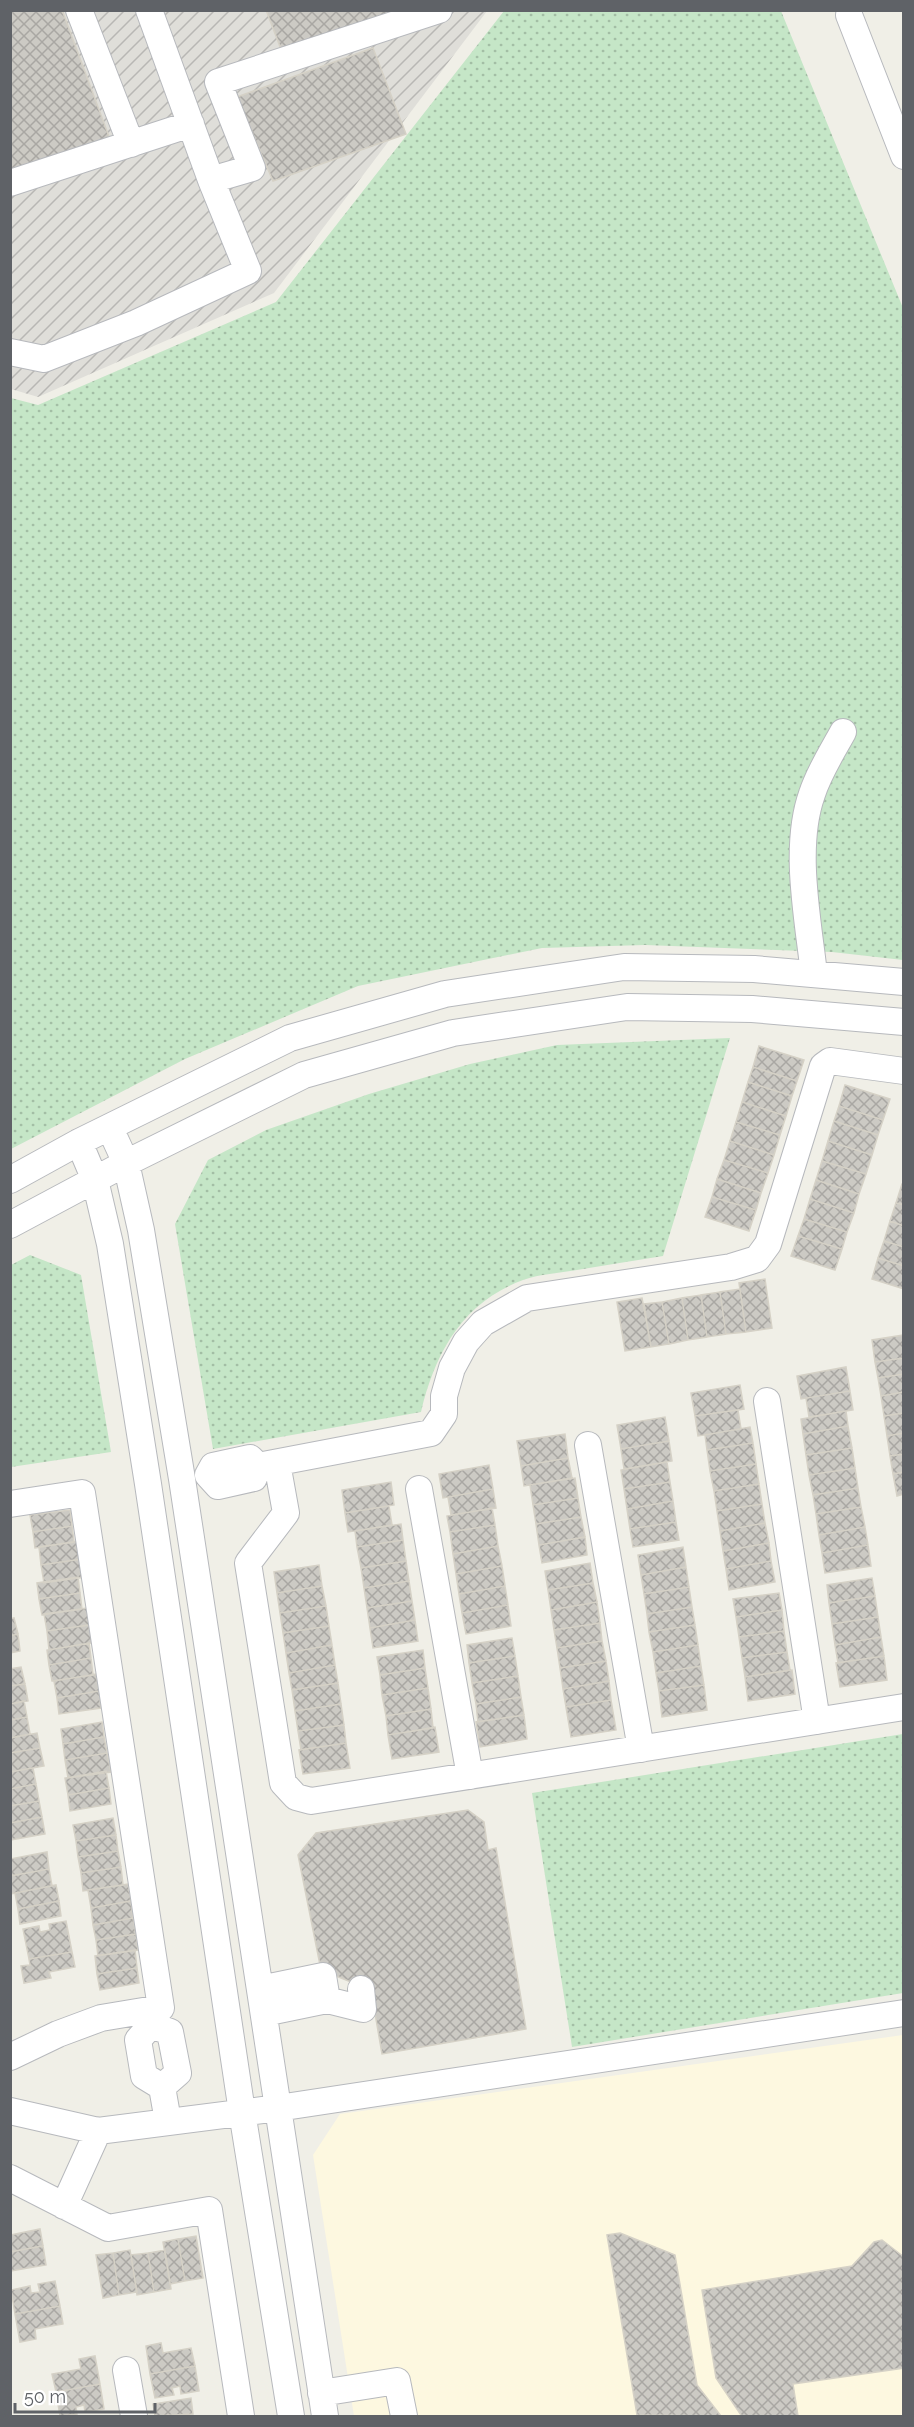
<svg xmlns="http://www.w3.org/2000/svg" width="914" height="2427" font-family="Raleway,sans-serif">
<defs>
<pattern id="industrial-furrows" width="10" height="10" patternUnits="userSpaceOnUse" patternTransform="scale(1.5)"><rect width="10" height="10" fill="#dfded9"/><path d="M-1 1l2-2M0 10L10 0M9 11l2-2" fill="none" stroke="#b8b7b4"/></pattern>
<pattern id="grass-dots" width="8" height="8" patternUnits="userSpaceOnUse" patternTransform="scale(1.5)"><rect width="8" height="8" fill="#c5e6c7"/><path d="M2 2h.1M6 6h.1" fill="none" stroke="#a3bea5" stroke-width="1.8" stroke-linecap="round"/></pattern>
<pattern id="building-cross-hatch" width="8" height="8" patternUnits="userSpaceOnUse" patternTransform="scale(1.5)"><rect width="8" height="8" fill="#cccac4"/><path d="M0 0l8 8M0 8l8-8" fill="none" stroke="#a9a7a3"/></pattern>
</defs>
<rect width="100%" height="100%" fill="#f0efe7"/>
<!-- commercial -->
<path fill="#fdf8e0" d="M903,2035V2416H354L313,2155L340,2114Z"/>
<!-- industrial -->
<path fill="url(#industrial-furrows)" d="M10,11H487L274,293L38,397L11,389Z"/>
<!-- grass -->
<path fill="url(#grass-dots)" d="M504,11H781L903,308V960L832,952L645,945L542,948L358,986L185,1059L11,1149V398L38,405L276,302Z
M730,1038L663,1256C634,1261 605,1265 577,1270C559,1273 540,1274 523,1280C462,1303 435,1353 421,1412L213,1449L175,1224L208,1160L266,1130L369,1094L470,1064L557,1045Z
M30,1255L81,1275L111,1452L11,1467V1265Z
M903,1734V1993L572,2047L532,1793Z"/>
<!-- building -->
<path fill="url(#building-cross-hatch)" stroke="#d5d1c6" stroke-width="1.5" d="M10,10H62L111,142L10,179Z
M266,10H396L398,16L284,57Z
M373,48L406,134L273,181L237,97Z
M759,1046L804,1060L797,1081L753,1067Z
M753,1067L797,1081L792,1096L748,1082Z
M748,1082L792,1096L786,1116L742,1102Z
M845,1085L890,1099L883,1120L839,1106Z
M742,1102L786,1116L780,1135L736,1122Z
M839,1106L883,1120L878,1135L834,1121Z
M834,1121L878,1135L872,1155L828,1141Z
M736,1122L780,1135L774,1155L730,1141Z
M730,1141L774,1155L768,1173L724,1160Z
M828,1141L872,1155L866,1174L822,1161Z
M724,1160L768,1173L761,1193L717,1179Z
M822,1161L866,1174L859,1194L816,1180Z
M717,1179L761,1193L756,1210L712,1197Z
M816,1180L859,1194L854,1213L810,1199Z
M902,1184H904V1205L896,1203Z
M712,1197L756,1210L749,1231L705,1217Z
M810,1199L854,1213L847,1232L804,1219Z
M896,1203L904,1205V1226L890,1221Z
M804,1219L847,1232L842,1249L798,1236Z
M890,1221L904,1226V1247L884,1241Z
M798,1236L842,1249L835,1270L791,1256Z
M884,1241L904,1247V1266L878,1258Z
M878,1258L904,1266V1289L872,1279Z
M765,1279L772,1328L746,1332L739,1283Z
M740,1289L746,1332L726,1334L720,1292Z
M720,1292L726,1334L707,1337L701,1295Z
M701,1295L707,1337L688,1340L682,1298Z
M642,1298L651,1347L625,1351L617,1302Z
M682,1298L688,1340L669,1344L662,1302Z
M662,1302L669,1344L651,1347L644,1304Z
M904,1335V1358L875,1362L872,1340Z
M904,1358V1374L878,1378L875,1362Z
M846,1367L850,1391L801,1399L797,1376Z
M904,1374V1392L881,1396L878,1378Z
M740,1385L744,1409L695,1416L691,1393Z
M850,1391L853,1410L809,1417L806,1398Z
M904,1392V1413L884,1416L881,1396Z
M738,1410L741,1429L698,1436L695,1416Z
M846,1411L848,1426L803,1434L801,1419Z
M904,1413V1433L887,1436L884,1416Z
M665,1417L669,1441L621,1449L617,1425Z
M848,1426L852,1448L806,1455L803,1434Z
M750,1427L753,1443L707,1450L705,1435Z
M904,1433V1454L890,1456L887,1436Z
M565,1434L568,1458L521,1466L517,1441Z
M669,1441L672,1461L624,1469L621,1449Z
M753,1443L756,1464L710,1471L707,1450Z
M852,1448L855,1468L809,1475L806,1455Z
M904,1454V1472L893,1474L890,1456Z
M568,1458L572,1478L524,1486L521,1466Z
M667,1462L670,1482L624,1489L621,1470Z
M756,1464L759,1484L714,1491L710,1471Z
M489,1465L493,1489L443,1498L439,1474Z
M855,1468L858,1488L813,1495L809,1475Z
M904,1472V1494L897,1496L893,1474Z
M575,1478L578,1498L533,1505L530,1485Z
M391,1482L394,1505L345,1513L342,1490Z
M670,1482L673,1501L627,1509L624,1489Z
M759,1484L762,1504L717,1511L714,1491Z
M858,1488L861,1507L816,1514L813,1495Z
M493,1489L496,1508L451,1515L448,1497Z
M578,1498L581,1517L536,1524L533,1505Z
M673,1501L676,1522L630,1529L627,1509Z
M762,1504L765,1523L720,1531L717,1511Z
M389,1506L392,1525L348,1532L345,1513Z
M861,1507L865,1527L819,1535L816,1514Z
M492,1508L495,1525L450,1532L447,1516Z
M70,1510L72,1526L33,1532L30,1515Z
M581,1517L585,1537L539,1545L536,1524Z
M676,1522L679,1540L633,1547L630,1529Z
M765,1523L769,1543L723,1551L720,1531Z
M401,1524L403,1540L357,1547L355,1531Z
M495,1525L498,1546L453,1554L450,1532Z
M72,1526L74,1542L35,1548L33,1532Z
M865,1527L868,1545L822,1553L819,1535Z
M585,1537L587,1555L542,1563L539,1545Z
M403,1540L406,1561L361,1568L357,1547Z
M79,1541L82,1559L41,1565L39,1547Z
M769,1543L771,1561L726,1569L723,1551Z
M868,1545L871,1566L825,1573L822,1553Z
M498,1546L502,1566L456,1574L453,1554Z
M683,1547L686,1567L641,1575L638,1555Z
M82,1559L85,1577L44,1583L41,1565Z
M406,1561L409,1581L364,1588L361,1568Z
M771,1561L775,1582L729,1590L726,1569Z
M590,1563L593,1583L548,1590L545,1571Z
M319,1565L322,1586L277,1593L274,1572Z
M502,1566L505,1586L459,1594L456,1574Z
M686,1567L689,1587L644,1594L641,1575Z
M78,1577L80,1593L39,1599L37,1583Z
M872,1578L875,1596L829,1603L827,1585Z
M409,1581L412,1601L367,1608L364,1588Z
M593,1583L597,1602L551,1610L548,1590Z
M322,1586L326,1606L280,1613L277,1593Z
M505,1586L508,1605L462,1613L459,1594Z
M689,1587L692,1607L647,1614L644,1594Z
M80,1593L82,1609L42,1615L39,1599Z
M779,1593L782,1610L736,1617L733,1599Z
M875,1596L878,1617L832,1624L829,1603Z
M412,1601L415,1620L370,1628L367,1608Z
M597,1602L600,1623L554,1630L551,1610Z
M508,1605L511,1626L466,1634L462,1613Z
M326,1606L329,1626L283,1633L280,1613Z
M692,1607L695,1625L649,1632L647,1614Z
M87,1608L89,1625L47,1631L44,1614Z
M782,1610L784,1631L739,1637L736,1617Z
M878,1617L881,1637L835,1645L832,1624Z
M14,1618L18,1634L10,1636V1619Z
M415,1620L418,1641L373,1648L370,1628Z
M600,1623L602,1641L557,1648L554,1630Z
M89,1625L92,1643L49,1650L47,1631Z
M695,1625L698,1645L653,1652L649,1632Z
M329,1626L332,1645L286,1653L283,1633Z
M784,1631L787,1652L742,1658L739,1637Z
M18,1634L20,1651L10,1653V1636Z
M881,1637L884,1656L838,1663L835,1645Z
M512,1638L515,1656L469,1663L467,1645Z
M602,1641L606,1661L560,1668L557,1648Z
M89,1643L91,1658L49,1665L47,1650Z
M332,1645L335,1665L289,1673L286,1653Z
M698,1645L701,1666L656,1673L653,1652Z
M423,1650L425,1668L380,1675L377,1657Z
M787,1652L790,1670L745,1677L742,1658Z
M515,1656L518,1676L472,1683L469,1663Z
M884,1656L887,1680L840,1687L836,1663Z
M91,1658L93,1675L52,1681L49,1665Z
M606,1661L609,1681L563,1689L560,1668Z
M335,1665L338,1683L292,1690L289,1673Z
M701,1666L704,1685L659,1691L656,1673Z
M21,1667L25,1684L10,1686V1669Z
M425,1668L428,1688L382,1695L380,1675Z
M792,1670L795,1694L748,1701L745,1677Z
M96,1674L99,1691L57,1698L54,1681Z
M518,1676L521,1697L476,1704L472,1683Z
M609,1681L611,1700L566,1707L563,1689Z
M338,1683L341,1704L295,1711L292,1690Z
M25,1684L28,1701L10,1704V1686Z
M704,1685L707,1710L662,1717L659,1691Z
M428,1688L431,1709L386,1716L382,1695Z
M99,1691L101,1708L59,1714L57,1698Z
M521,1697L524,1715L478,1722L476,1704Z
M611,1700L616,1730L571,1737L566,1707Z
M24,1701L27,1717L10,1720V1704Z
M341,1704L344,1725L298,1731L295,1711Z
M431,1709L433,1728L388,1735L386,1716Z
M524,1715L527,1739L480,1747L476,1722Z
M27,1717L30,1734L10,1738V1720Z
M102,1722L104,1737L63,1744L61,1729Z
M344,1725L346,1743L301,1750L298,1731Z
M435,1727L439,1752L392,1759L388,1735Z
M37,1733L40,1748L10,1753V1738Z
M104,1737L107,1753L65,1760L63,1744Z
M346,1743L350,1768L303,1774L299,1750Z
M40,1748L44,1766L10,1772V1753Z
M107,1753L111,1772L68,1778L65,1760Z
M33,1768L36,1784L10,1789V1772Z
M106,1771L109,1788L68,1795L65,1778Z
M36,1784L39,1801L10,1806V1789Z
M109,1788L111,1804L70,1811L68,1795Z
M39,1801L42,1817L10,1823V1806Z
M468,1810L484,1822L488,1850L496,1848L526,2029L382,2054L371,1990L321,1970L298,1855L316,1833Z
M42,1817L45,1834L10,1840V1823Z
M113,1818L116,1835L76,1841L73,1825Z
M116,1835L118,1851L78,1857L76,1841Z
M118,1851L121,1867L81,1873L78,1857Z
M47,1852L49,1869L10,1876V1859Z
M121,1867L123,1885L83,1891L81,1873Z
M49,1869L52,1886L10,1894V1876Z
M128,1884L131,1901L91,1908L88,1890Z
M56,1885L59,1901L18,1909L15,1893Z
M59,1901L61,1916L20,1924L18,1909Z
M131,1901L133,1918L93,1925L91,1908Z
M133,1918L136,1934L96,1940L93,1925Z
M66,1921L72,1952L29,1959L23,1929L39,1926L40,1932L50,1930L49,1924Z
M136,1934L138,1950L98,1956L96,1940Z
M135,1950L137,1968L97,1974L95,1956Z
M72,1952L75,1967L49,1972L51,1978L24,1983L21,1966L30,1965L29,1959Z
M137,1968L139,1983L100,1990L97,1974Z
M40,2229L43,2246L10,2252V2235Z
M620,2233L675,2255L697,2385L721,2416L637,2415L607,2235Z
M196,2236L203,2278L185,2281L178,2239Z
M178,2239L185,2281L170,2284L163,2242Z
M882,2240L904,2257V2368L793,2384L798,2416H738L741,2415L716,2378L702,2290L852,2266L874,2242Z
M43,2246L46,2265L10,2271V2252Z
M130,2250L137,2292L119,2295L113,2253Z
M165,2250L171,2289L154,2292L148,2253Z
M113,2253L119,2295L103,2298L96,2255Z
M148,2253L154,2292L137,2295L131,2255Z
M55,2281L60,2306L15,2314L11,2290L30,2286L31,2293L40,2292L38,2284Z
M60,2306L63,2324L35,2329L36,2339L20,2342L15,2314Z
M161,2343L163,2353L191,2348L195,2366L150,2374L146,2346Z
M95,2356L100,2384L56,2392L52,2374L81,2369L79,2359Z
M195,2366L199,2391L181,2394L180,2386L172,2388L174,2395L155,2398L150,2374Z
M100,2384L104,2409L85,2412L84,2405L76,2407L77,2414L60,2416L56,2392Z
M191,2398L193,2414L155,2416L153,2404Z"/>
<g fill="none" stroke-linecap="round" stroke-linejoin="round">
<!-- minor casing -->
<g stroke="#b7b9bd" stroke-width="28">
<path id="minor" d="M79,10L131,144
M849,15L904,156
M211,180L252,168L218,82L439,10
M10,183L191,124
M10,352L44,359L136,323L248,271L211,180L149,10
M814,974C808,919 793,847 812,794C819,772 832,752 843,732
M110,1128L126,1163L141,1230L182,1479L325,2416
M79,1142L95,1180L110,1244L148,1484L242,2112L291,2416
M10,1180L79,1142L290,1038L445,994L624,967L754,969L904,982
M10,1225L126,1163L304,1075L453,1033L627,1007L752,1009L904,1022
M767,1401L817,1721
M588,1445L641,1749
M277,1463L286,1513L248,1563L283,1783L296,1797L311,1801L904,1707
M258,1466L431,1433L444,1414V1396L452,1368L466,1342L483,1323L527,1298L731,1267L757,1259L768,1244L823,1066L830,1061L904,1071
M208,1475L218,1486L254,1478L258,1466
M208,1475L213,1466L250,1458L258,1466
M419,1489L470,1776
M10,1504L82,1493L161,2008L101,2018L58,2034L10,2057
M260,1989L323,1976L327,2000L363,2009L361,1989
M264,2013L327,2000
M151,2025L138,2040L144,2076L162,2087L168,2121
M151,2025L170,2032L178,2073L162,2087
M10,2111L98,2131L278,2108L904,2013
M10,2178L108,2228L209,2210L241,2416
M64,2206L98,2131
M126,2370L134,2416
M321,2393L397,2381L404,2416"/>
</g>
<!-- minor -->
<use href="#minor" stroke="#fff" stroke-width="26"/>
</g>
<!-- border -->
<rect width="914" height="2427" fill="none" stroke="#5f6267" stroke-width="24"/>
<!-- scale -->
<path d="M15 2403v9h140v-9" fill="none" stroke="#5f6267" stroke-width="3"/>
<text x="24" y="2403" font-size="18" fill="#5f6267" stroke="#ffffff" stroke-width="4.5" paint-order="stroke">50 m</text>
</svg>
